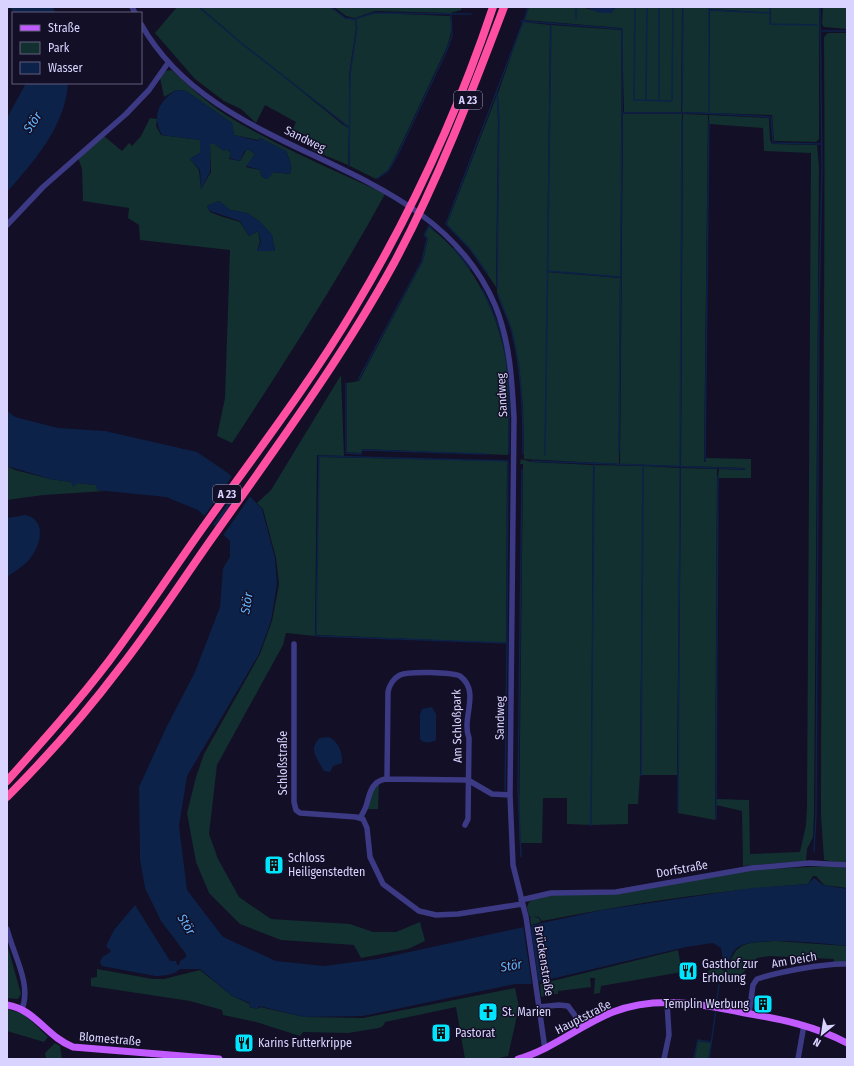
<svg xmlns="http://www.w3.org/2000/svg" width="854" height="1066" font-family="'Fira Sans Condensed',sans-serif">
<rect width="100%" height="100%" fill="#130f26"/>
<!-- green -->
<path fill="#12302f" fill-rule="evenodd" d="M177,7H198L342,124L349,128L348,165L312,150L317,141L293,129L296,122L265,105L256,123L241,109L224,101L195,79L155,33Z
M200,7H330L345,18L355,20L356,28L349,75V127L241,42Z
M334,7H462L461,10L450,13L375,11L355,18L346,16Z
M529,7H576V19V7C588,7 598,13 611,13L616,7H682L681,112H624L622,28L525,20Z
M683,7H709V113L682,112Z
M710,7H770V13L710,9Z
M771,7H819V25L771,24Z
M823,7H847V29L824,27L822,24Z
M710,10L770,13V24L819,25V139L816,142L774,141L772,115L709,113Z
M374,13L450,16C453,29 450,39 445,51L398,151L388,170L376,179L350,166V75L357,28L356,19Z
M523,22L550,25L545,435L547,272L620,278L619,464L524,459L523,406L519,364L512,331L497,292L499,121L498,93Z
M551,25L621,30V277L547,271Z
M828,33H847V864L824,860L821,815C821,555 826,296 824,37Z
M172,70C189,86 206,102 226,115C276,146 332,169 385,194C338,280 285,362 232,443L217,436L225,398L230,250L140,240L139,225L128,218L129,208L83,201L82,169L78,158L104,136L122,151L129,143L132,146L141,136L150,118L157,119L156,126L161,135L200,140V153L190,159L199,170L201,189L211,172L210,144H215L224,151L226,149L231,153L229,159L240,161L247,149L255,154L246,167L260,170L262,177L267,179L273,172L290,174L291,164L286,151L260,138L258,140L234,135L232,123L186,91L176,90L164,97L160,78L165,71ZM219,201L230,210L247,213L259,221L272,235L275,251H257L260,241L258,231L249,236L240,222L220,216L210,212L207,206Z
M497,95L498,121L496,287L470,249L447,224Z
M623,114H682L680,466L620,464Z
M683,114L708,115L704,462H706V458L751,459V478H718L719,469L745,470V468L681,466Z
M709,115L769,118L770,140L772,144L817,145L819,167L814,813L813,837L807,849L806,861L743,866L742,811L716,805V799L749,800L750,854L800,852L806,825L807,807L811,153L764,151L763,128L709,124Z
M429,227C467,254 492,301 503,346C511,379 508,420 508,455L362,449L361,453L347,452V383L359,381L423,261L428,238L425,235Z
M341,375L344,456L317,455L315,636L286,633L283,645L217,765L209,834L218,859L239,897L271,919L350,924L373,932H396L420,922L425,941L408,949L361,958L354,945L281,940L240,924L209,893L196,862L187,813L196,777L204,754L260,654L272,621L279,584L276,558L263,509L257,503L271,490Z
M319,457L507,461L506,643L316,635Z
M521,459L532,462L593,465L591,825L567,824V798H543L542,843H520L519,831L523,464H520Z
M594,465L643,466L640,775L638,804H628V824L591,825Z
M7,466L15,470L50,479L71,482L74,484L77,483L97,485V490L106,491L43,495L7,500Z
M643,466L680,468L677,775H641Z
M681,468L717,469L715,820L678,813Z
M379,784L378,809H368L372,791Z
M827,866L847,868V888L824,885L816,876H813L808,884C719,890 630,904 542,921L539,917L529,916L527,907L529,902L536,898L549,895L619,894L751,870Z
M531,916L539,918L541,922L531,925L530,917Z
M775,941L847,946V962H834V959L769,956L757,958L737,979L724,982L703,979V974L717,966L723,967L722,970L726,971L727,968H729C734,940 751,943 775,941Z
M7,944L21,994L18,999L7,998Z
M678,950L682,972L601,986L600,993L594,994L595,978H590L591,987L558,991V994H554V991H552V994L541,997L540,984Z
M97,969L153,979H164L200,970L232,996L250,1004L249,1007L258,1009L260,1007L304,1017L363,1018L515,988L519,1007L508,1056L494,1059H465L456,1007L385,1022L383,1026L379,1028L348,1033L303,1032L300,1036L256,1022L223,1015L222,1010L190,1001L91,986V978L97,977Z
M7,1009L24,1014L48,1037L44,1042L7,1031Z
M698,1041L711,1043L708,1059H695Z
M55,1043L60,1046L62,1059H46L45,1053Z"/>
<!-- water -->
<path fill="#0c2248" d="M10,7H53L55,13H14Z
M586,7H616L611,13H600Z
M26,83H68C65,127 35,160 7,192V118Z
M176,90L186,91L232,123L234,135L258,141L260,138L286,151L291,164L290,174L274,172L267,179L262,177L260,170L246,166L255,154L247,149L244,152L240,161L229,158L231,153L226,149L224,151L215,144H210V172L201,189L200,170L190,159L200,153V140L162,135C151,116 159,101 176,90Z
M219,201L230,210L247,213L259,221L272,235L275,251H257L261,241L258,231L249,236L240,221L210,211L207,206Z
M7,411L15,417L58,428L105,431L197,452L228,473L262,509L275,558L277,584L271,621L259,654L187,776L179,826L187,890L223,937L276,961L324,966L377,959L602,910L752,888L808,884L814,878L823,885L847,889V946C827,944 750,935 737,948C731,953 730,960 729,967L724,966L721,948L713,943L686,947L530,984H515L363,1016L304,1017L259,1006L258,1009L249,1007L250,1003L232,996L200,969H180C174,975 163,976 155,976L102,966L100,963C102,954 107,956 111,951L106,946L114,930L135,905L170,961H176L177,965H179L180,961L186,957V954L161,921L145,888L140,859L139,787L166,728L195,672L220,607L223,568L230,557V541L198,510L166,497L97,490L96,485L78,483L73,487L71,482L50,479L7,466Z
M25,515C49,520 40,549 27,562C21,568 13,572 7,577V518Z
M432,707L436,714V740C431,743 423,744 420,739V715L422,709Z
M329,737C338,741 343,753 342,763L333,766L330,772L324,771C318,760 307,749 320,738Z"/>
<!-- pier -->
<path fill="#130f26" d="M233,475L241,484L212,526L203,518Z
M243,486L251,495L222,537L214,528Z
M530,924L539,984L532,985L523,925Z"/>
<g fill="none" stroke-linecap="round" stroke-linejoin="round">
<!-- stream -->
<path stroke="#0c2248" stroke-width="1.5" d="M199,7L241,43L350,128
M331,7L345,18L355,19L374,13L471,14
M635,7L634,100L672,101L673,7
M770,7V24L817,25
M709,10L769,13
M576,19V7
M521,21L622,29V113H701L771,117L773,143L821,144
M524,22L528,7
M822,31H847
M646,100L647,7
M659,101V7
M682,109L683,7
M709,111V7
M349,166L350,75L357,28L355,19
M378,178L388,171L399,152L446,52L452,36L451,15
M454,248L470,269
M547,271L621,277
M487,273L470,249L446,224L523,22
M497,288L499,121L497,94
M482,289C491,307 500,326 504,346C511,381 509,418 509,453
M498,295C502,307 509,320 512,332C522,373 523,413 523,454
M358,380L422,261L427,238L424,235L429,226L433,230
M346,383V453L361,454L362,450L486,454
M619,453L622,113
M545,455L551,24
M319,456L508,461L507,643L316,636Z
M532,461L745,469
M705,461L709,121
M641,776L643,465
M505,791L507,643
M678,811L682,120
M716,819L718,476
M591,826L594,464
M814,852L816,814L819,307L822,169L820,7
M521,857L518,789L522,470
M716,1006L719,985
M694,1059L698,1040L711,1042
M709,1059L716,1009"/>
<!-- minor -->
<path stroke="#3d3a85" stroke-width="5.5" d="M132,7L135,13
M141,24C220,165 430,152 495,305C510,341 512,380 514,418L510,795L513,865L526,917L545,1049
M7,225L43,187L126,114L149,90L168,63
M294,644V802L296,810L300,813L356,817L363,819L367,828L370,857L383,884L419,911L436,915L458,914L522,904
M387,778L388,692C389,685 394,678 400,675C409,671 451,672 460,676C481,692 461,718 469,738L468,819L465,825
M360,818C363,813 366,808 367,803C370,792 372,782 385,779L468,780L492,794L510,795
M521,900L551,893L616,892L752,868L810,863L847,865
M7,929C13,954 32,984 22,1009
M539,1007L559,1005L568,1006L579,1021L591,1022
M749,1013L753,985L757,979C778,972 825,963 847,964
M664,1059L669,1035L667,1002
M798,1059L804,1025"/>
<!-- major -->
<path stroke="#c25bff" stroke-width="7" d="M7,1005C35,1009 47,1037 73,1047L219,1059
M518,1059C553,1049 580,1025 613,1012C656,995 702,1004 745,1013C781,1019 815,1026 847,1043"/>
<!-- highway -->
<path stroke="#ff4fa3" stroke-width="8" d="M7,781C42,742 77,703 109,661C143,616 174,568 207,522C257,452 310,383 354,309C411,214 458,112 493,7
M7,797C47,757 85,714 119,669C153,626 183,579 215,534C277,446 342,358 394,263C438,181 471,94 504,7"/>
</g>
<!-- icons -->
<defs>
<g id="building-square" transform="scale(1)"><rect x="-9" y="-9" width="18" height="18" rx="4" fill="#00e5ff" stroke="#130f26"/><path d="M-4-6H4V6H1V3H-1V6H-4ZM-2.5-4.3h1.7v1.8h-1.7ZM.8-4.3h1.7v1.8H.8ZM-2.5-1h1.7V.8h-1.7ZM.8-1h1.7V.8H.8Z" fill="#111"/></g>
<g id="restaurant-square" transform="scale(1)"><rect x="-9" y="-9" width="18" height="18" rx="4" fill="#00e5ff" stroke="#130f26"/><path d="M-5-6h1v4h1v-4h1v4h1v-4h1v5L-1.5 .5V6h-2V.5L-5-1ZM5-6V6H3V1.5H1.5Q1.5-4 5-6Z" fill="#111"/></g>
<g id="church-square" transform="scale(1)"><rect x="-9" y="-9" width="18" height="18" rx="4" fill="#00e5ff" stroke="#130f26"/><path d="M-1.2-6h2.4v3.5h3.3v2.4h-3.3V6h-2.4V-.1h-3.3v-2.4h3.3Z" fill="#111"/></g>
</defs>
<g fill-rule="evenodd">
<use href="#building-square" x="274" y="865"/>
<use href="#restaurant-square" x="688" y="971"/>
<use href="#building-square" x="763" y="1004"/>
<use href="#church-square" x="488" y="1012"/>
<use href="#building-square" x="441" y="1033"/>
<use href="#restaurant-square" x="244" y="1043"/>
</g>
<g text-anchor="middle" stroke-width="3" stroke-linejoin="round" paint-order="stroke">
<!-- shield labels -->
<g fill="#130f26" stroke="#9e99be" stroke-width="1">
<rect x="454" y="91" width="28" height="18" rx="3"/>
<rect x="213" y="485" width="28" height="18" rx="3"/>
</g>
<g font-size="11" font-weight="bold" fill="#d9d4ff">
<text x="468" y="104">A 23</text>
<text x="227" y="498">A 23</text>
</g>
<!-- street labels -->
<g font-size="12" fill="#d9d4ff" stroke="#130f26">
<text transform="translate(305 139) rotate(26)" y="4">Sandweg</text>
<text transform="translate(502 395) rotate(-93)" y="4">Sandweg</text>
<text transform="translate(500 718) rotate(-89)" y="4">Sandweg</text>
<text transform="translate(457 726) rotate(-91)" y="4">Am Schloßpark</text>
<text transform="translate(283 763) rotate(-90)" y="4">Schloßstraße</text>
<text transform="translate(682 869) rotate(-10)" y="4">Dorfstraße</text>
<text transform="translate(794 960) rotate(-10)" y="4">Am Deich</text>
<text transform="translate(544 961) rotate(81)" y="4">Brückenstraße</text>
<text transform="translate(583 1017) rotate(-27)" y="4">Hauptstraße</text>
<text transform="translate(110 1039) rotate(5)" y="4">Blomestraße</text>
</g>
<!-- poi labels -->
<g font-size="12" fill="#d9d4ff" stroke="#130f26" text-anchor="start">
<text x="288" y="862">Schloss<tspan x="288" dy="14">Heiligenstedten</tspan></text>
<text x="702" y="968">Gasthof zur<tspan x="702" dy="14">Erholung</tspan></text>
<text x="749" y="1008" text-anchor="end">Templin Werbung</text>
<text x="502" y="1016">St. Marien</text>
<text x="455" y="1037">Pastorat</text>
<text x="258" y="1047">Karins Futterkrippe</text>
</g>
<!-- water labels -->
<g font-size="13" font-style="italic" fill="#62b6ff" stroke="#130f26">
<text transform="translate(32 122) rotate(-56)" y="5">Stör</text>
<text transform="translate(246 603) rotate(-81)" y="5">Stör</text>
<text transform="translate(187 924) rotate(58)" y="5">Stör</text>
<text transform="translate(511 965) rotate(-10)" y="5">Stör</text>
</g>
</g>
<!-- border -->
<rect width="854" height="1066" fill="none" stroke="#d9d4ff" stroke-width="16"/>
<!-- legend -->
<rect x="12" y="12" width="130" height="72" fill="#130f26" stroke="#625e7d"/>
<rect x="20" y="25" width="20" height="6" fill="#c25bff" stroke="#625e7d"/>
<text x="48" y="32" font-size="12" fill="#d9d4ff">Straße</text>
<rect x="20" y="42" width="20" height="12" fill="#12302f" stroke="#625e7d"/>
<text x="48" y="52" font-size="12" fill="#d9d4ff">Park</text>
<rect x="20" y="62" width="20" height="12" fill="#0c2248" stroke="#625e7d"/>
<text x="48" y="72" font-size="12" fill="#d9d4ff">Wasser</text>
<!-- north arrow -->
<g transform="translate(822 1034) rotate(210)" stroke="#130f26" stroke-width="3" paint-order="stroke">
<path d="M0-3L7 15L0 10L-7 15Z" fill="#d9d4ff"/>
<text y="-6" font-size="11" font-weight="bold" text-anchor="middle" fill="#d9d4ff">N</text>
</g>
</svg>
